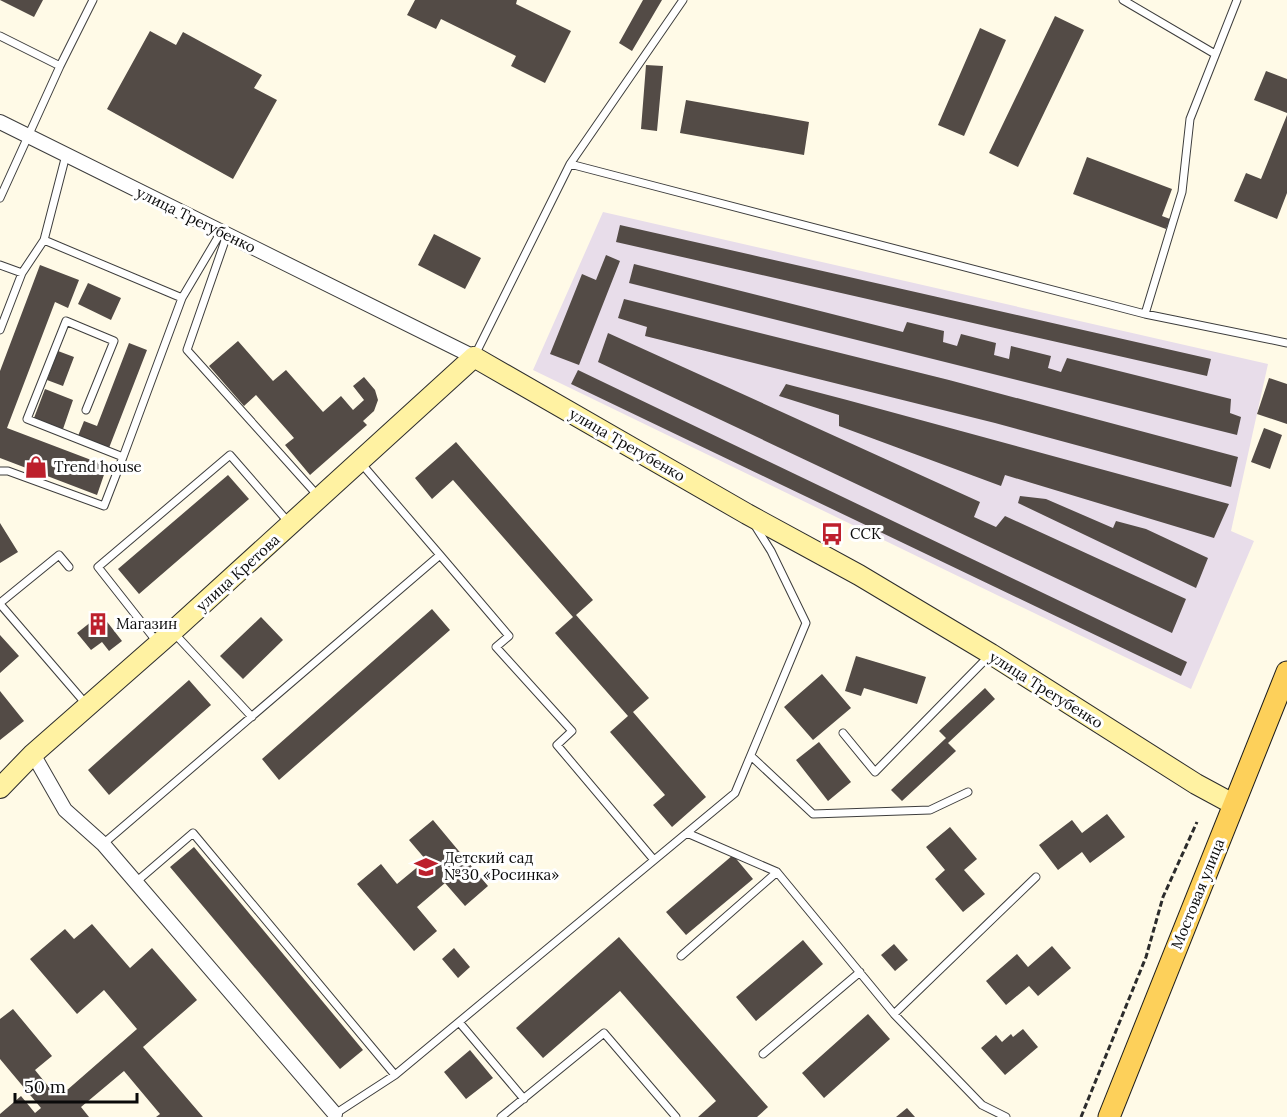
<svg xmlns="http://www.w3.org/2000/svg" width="1287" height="1117" font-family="Lora,serif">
<rect width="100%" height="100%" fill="#fffae7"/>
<!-- industrial -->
<path fill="#e8ddea" d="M603,212L1268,364L1231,531L1254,541L1191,689L533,370Z"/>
<!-- building -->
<path fill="#534b46" d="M0,0H43L34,17Z
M415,0H517L516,4L571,31L545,83L511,66L516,56L441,19L436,29L407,15Z
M643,0H662L632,51L619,43Z
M1055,16L1084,30L1018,167L989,153Z
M980,28L1006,40L964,136L938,125Z
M150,31L176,45L183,32L262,75L254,88L277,100L233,179L107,109Z
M646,65L663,66L657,131L641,129Z
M1266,71L1287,79V113L1254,100Z
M686,100L809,122L804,155L680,133Z
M1287,115V193L1277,219L1234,201L1246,173L1261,179Z
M1087,157L1172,189L1162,216L1170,219L1166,229L1073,194Z
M620,225L1211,359L1207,376L616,242Z
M434,234L481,258L465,289L418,265Z
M606,255L620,261L579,365L550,354L582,274L596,280Z
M634,264L903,332L907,322L944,331L943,342L957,346L961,334L996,343L994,355L1009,359L1011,346L1051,356L1048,368L1061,372L1067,358L1231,399L1230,413L1241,417L1237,435L629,283Z
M40,265L79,280L68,308L55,302L7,428L107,466L97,495L0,458V371Z
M88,283L121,298L111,320L78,304Z
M624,299L949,380L1238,457L1231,487L995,423L645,336L647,327L618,318Z
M608,333L980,502L974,517L996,527L1005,516L1186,599L1172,633L598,362Z
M238,341L273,381L286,370L323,412L341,396L353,410L364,400L353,386L364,377L375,390L378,400L374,411L363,421L367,425L310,475L285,445L294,438L256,395L244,406L209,366Z
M129,343L147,350L109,448L78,436L84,421L97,426Z
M58,351L74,357L63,386L47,380Z
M578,370L1187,662L1181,676L571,384Z
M1269,378L1287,384V424L1257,414Z
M786,384L847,400L1229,504L1214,538L1005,475L1001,486L839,426V415L779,396Z
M45,389L73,400L63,429L34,418Z
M1264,428L1282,435L1270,469L1251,462Z
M456,442L593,600L576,615L649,698L633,712L706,797L672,827L653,805L665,795L610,732L628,716L555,633L573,617L453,480L432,499L415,478Z
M228,475L249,499L139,594L118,569Z
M1020,496L1046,499L1113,528L1116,521L1146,529L1208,558L1196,588L1018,503Z
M0,523L18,552L0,563Z
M432,609L450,630L279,780L262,759Z
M101,614L122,641L109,651L102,642L91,650L77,633Z
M261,617L283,640L243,679L220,656Z
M0,635L19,656L0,673Z
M856,656L926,677L917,704L864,688L861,696L845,691Z
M822,674L851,708L813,740L784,707Z
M189,680L211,705L109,795L88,770Z
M985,688L995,699L948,743L956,751L902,801L891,790L946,738L939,731Z
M0,691L24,721L0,740Z
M819,742L851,782L828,801L796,760Z
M1107,814L1125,837L1090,863L1082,852L1058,870L1039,845L1072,820L1082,833Z
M433,820L488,886L465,906L445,883L417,907L437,931L414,951L357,884L381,864L397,884L426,860L409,840Z
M950,827L977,859L964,870L985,894L963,912L935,879L945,870L926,847Z
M194,847L363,1050L340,1069L170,867Z
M733,855L753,879L686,935L666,912Z
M92,924L130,968L152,948L197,1000L143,1047L203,1117H156L160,1114L124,1071L81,1107L89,1117H0V1114L21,1096L35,1113L41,1108L0,1059V1019L13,1009L52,1056L35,1070L52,1091L60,1084L66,1091L137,1029L104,990L77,1014L30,959L65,929L74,939Z
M619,937L768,1107L757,1117H698L716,1101L620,991L543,1058L516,1028Z
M803,940L823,964L756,1021L736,997Z
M894,944L908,960L895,971L881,955Z
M1052,946L1071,968L1038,996L1029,986L1006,1005L986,981L1017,954L1028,967Z
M454,948L470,967L458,978L442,959Z
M868,1014L890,1039L824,1098L802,1073Z
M1023,1029L1038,1047L1005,1075L981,1048L996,1035L1002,1042L1011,1034L1013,1037Z
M470,1050L493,1078L466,1099L444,1072Z
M907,1108L915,1117H896Z"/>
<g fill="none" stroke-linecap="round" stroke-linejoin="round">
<!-- lane casing -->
<g stroke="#3d3d3d" stroke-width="9">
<path id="lane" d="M1123,0L1215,54
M0,36L60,66
M570,164L1145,314L1287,343
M0,198L60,66L93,0
M227,235L187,350L319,497
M44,240L182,298
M0,265L22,273
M1145,314L1182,192L1190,119L1237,0
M0,330L22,273L44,240L66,155
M475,355L570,164L683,0
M86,410L114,341L66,321L27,419L123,457L182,298L221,232
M360,462L440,555
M0,471H8L104,506L123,457
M0,603L59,555L69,567
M0,604L86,704
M174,633L252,717
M157,642L98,567L230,455L290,524
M843,733L875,772L989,656
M751,756L813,814L930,810L968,792
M687,833L777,872L894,1014L982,1105L1006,1117
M103,844L440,555L509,636L496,647L572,731L557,745L654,860
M136,882L193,833L395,1075
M681,956L777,872
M894,1014L1036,877
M459,1022L524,1099
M763,1054L860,972
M335,1114L395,1075L735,793L806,623L771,551L754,524
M501,1117L604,1033L676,1117"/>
</g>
<!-- street casing -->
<g stroke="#3d3d3d" stroke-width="16">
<path id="street" d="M0,122L474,357
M33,754L65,810L103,844L335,1114"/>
</g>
<!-- secondary casing -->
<g stroke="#2c2c2c" stroke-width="22">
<path id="secondary" d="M0,788L33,754L173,631L474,357L747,514L859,575L991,654L1196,784L1233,804"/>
</g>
<!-- primary casing -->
<g stroke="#1b1b1b" stroke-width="23">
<path id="primary" d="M1109,1117L1287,672"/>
</g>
<!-- path -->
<path stroke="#2c2c2c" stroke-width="3" stroke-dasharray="6 3" stroke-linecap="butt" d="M1081,1117L1146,957L1163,897L1197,822"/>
<!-- lane -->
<use href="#lane" stroke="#fff" stroke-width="7"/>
<!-- street -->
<use href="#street" stroke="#fff" stroke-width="14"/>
<!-- secondary -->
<use href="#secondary" stroke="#fff2a2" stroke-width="20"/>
<!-- primary -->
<use href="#primary" stroke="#fdd05a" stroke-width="21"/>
</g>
<!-- icons -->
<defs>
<g id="shop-bare" transform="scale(1.8)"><path d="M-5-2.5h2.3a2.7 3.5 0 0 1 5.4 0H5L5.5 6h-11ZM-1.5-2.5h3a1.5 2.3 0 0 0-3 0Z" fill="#bd202c" stroke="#fff" stroke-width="2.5" paint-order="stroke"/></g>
<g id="bus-bare" transform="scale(1.8)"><path d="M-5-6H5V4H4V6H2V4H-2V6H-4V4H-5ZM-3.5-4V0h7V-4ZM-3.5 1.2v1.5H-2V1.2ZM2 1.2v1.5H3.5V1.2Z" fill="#bd202c" stroke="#fff" stroke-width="2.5" paint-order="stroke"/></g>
<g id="building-bare" transform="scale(1.8)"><path d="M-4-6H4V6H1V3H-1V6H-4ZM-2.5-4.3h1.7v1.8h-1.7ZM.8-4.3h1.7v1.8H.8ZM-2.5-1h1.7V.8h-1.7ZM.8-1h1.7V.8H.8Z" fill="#bd202c" stroke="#fff" stroke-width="2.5" paint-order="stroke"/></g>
<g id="school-bare" transform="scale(1.8)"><path d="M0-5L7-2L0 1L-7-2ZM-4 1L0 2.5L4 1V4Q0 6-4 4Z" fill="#bd202c" stroke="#fff" stroke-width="2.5" paint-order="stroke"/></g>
</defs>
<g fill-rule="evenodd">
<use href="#shop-bare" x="36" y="467"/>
<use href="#bus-bare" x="832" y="534"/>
<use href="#building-bare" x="98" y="624"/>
<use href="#school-bare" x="426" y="867"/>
</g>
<g text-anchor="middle" stroke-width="6" stroke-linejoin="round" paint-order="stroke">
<!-- street labels -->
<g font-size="15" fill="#0a0a0a" stroke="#fff">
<text transform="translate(196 220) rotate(26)" y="5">улица Трегубенко</text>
<text transform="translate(627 445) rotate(30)" y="5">улица Трегубенко</text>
<text transform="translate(238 573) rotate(-42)" y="5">улица Кретова</text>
<text transform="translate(1046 690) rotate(32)" y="5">улица Трегубенко</text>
<text transform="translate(1198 894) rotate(-68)" y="5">Мостовая улица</text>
</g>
<!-- poi labels -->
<g font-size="15" fill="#0a0a0a" stroke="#fff" text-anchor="start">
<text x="54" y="472">Trend house</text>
<text x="850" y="539">ССК</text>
<text x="116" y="629">Магазин</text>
<text x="444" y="863">Детский сад<tspan x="444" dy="17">№30 «Росинка»</tspan></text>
</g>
</g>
<!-- scale -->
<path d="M15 1093v9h122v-9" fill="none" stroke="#0a0a0a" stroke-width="3"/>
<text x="24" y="1093" font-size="18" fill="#0a0a0a" stroke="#ffffff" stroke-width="4.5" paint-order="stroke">50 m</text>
</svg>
